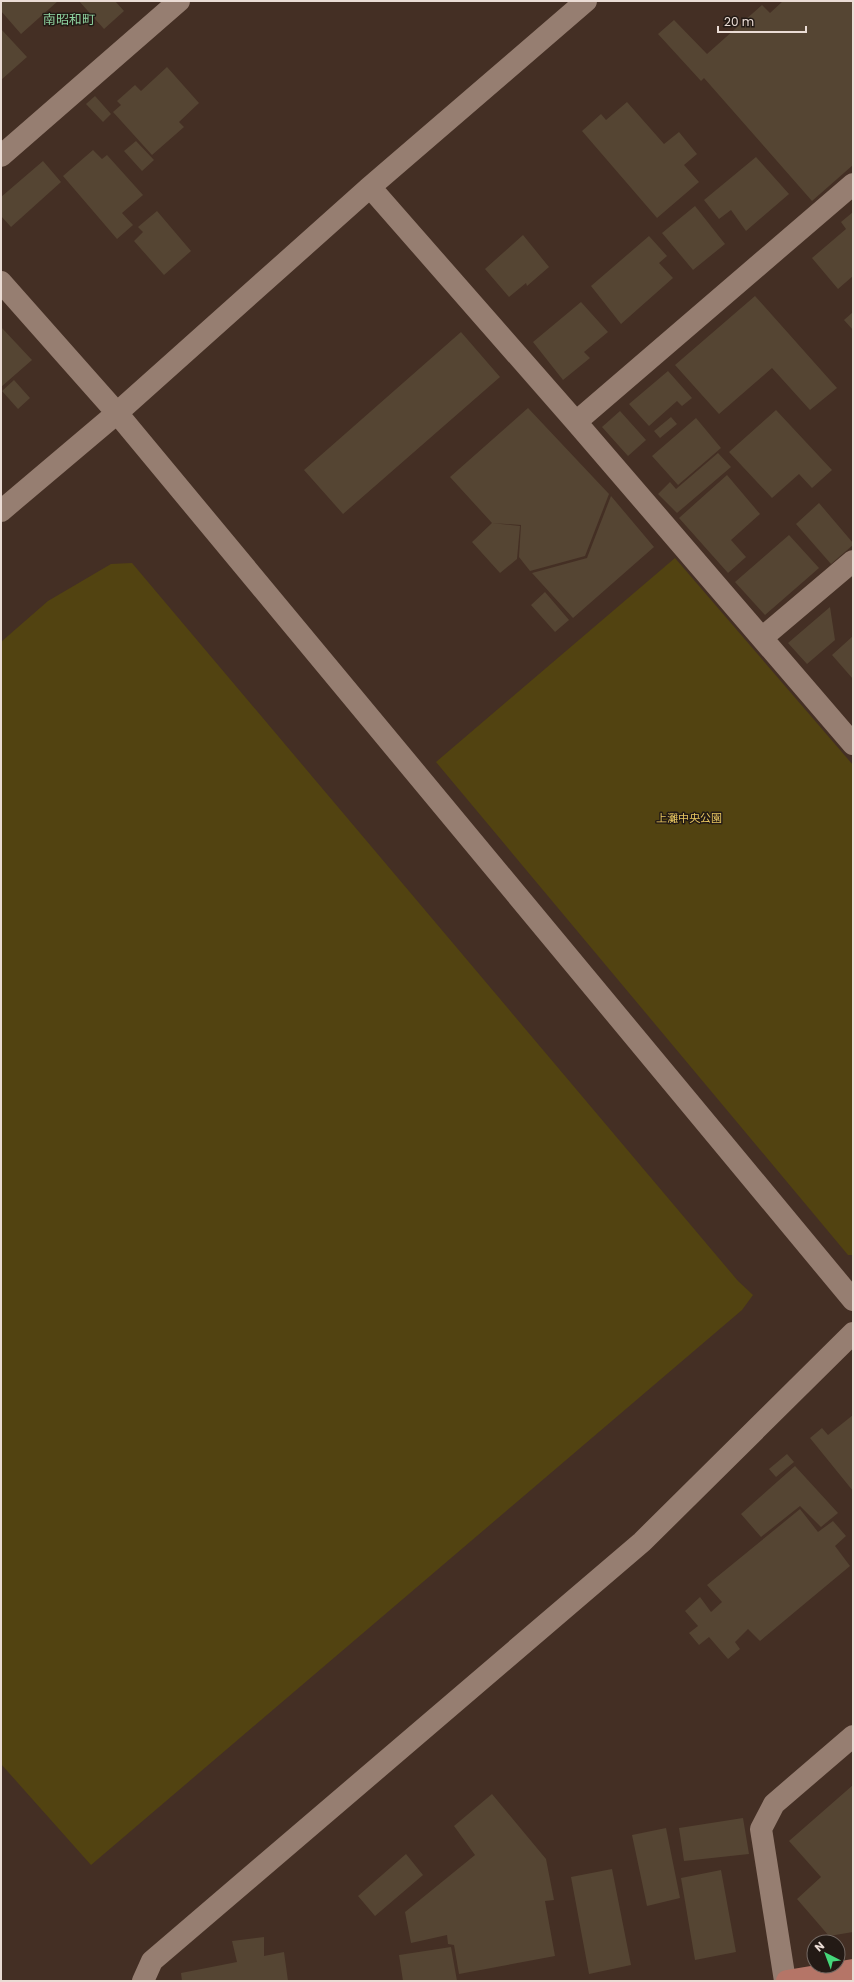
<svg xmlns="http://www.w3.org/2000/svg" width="854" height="1982" font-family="Poppins,'Noto Sans JP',sans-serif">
<rect width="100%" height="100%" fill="#442f24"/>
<!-- green -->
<path fill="#524311" d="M675,558L853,765V1255H848L436,762Z
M132,563L738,1281L753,1295L742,1310L91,1865L1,1764V642L48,601L111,564Z"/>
<!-- building -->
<path fill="#554533" d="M1,1H58L21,34L1,11Z
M79,1H115L124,11L104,29Z
M783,1H853V165L812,201L704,78L701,81L658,34L674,20L707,54L762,5L770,13Z
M1,29L27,57L1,80Z
M167,67L199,103L179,122L184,127L152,155L113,112L121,105L117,101L135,85L141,91Z
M95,96L111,114L103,122L86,104Z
M627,102L664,144L679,132L697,154L684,165L699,182L657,218L582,131L601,114L606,120Z
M136,141L154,160L142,171L124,151Z
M93,150L102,159L107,155L143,195L122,213L133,225L117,239L63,176Z
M756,157L789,194L746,231L731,210L719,219L704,200Z
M43,161L61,182L11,227L1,216V197Z
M695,206L725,244L693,270L662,233Z
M157,211L191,251L164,275L134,241L143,232L138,227Z
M853,212V276L838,289L812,258L846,229L841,222Z
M523,235L549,267L527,286L526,283L509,297L485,269Z
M649,236L667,256L659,263L673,278L621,324L591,286Z
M755,296L837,388L810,410L772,368L719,414L675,365Z
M581,302L608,332L584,352L590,358L563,380L533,342Z
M853,312V330L844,320Z
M1,327L32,360L1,387Z
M461,332L500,377L343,514L304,470Z
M668,371L692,398L682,406L677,401L649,426L629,404Z
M14,380L30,398L18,409L2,391Z
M528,408L609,494L585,556L530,571L519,557L521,525L492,523L450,477Z
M776,410L832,470L812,488L799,474L772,498L729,452Z
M620,411L646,440L628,456L602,427Z
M671,417L677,424L660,438L654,431Z
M696,418L721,448L678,485L652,456Z
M718,453L731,467L677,513L658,494L670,482L676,489Z
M727,475L760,514L731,540L746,557L728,573L679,518Z
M611,496L654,547L573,618L532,573L587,558Z
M819,503L853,543V545L831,564L796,524Z
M492,523L520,526L517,559L500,573L472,542Z
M789,535L819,568L765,615L735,582Z
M545,592L569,620L555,632L531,605Z
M830,607L835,640L807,664L788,643Z
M853,636V679L832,655Z
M853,1415V1491L810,1438L822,1428L828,1435Z
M787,1454L794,1462L776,1477L769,1469Z
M795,1466L838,1513L821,1527L800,1506L761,1537L741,1514Z
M800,1509L818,1532L833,1521L846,1536L835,1546L850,1566L760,1641L748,1629L735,1642L740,1649L728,1659L709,1637L699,1645L689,1633L698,1626L685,1611L700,1597L711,1612L722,1602L707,1585Z
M853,1785V1932L829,1936L797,1899L821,1877L789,1841Z
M492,1794L546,1859L554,1900L545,1901L555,1956L459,1974L454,1945L448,1944L447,1935L411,1943L405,1912L475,1855L454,1826Z
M743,1818L749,1854L684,1861L679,1828Z
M666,1828L680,1898L647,1906L632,1835Z
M406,1854L423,1875L375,1916L358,1896Z
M612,1869L631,1965L589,1974L571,1877Z
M721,1870L736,1952L695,1960L681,1878Z
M264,1937V1956L284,1952L288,1981H182L181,1973L237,1962L232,1941Z
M451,1947L457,1981H403L399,1955Z"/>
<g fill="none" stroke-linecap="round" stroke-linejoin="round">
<!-- minor -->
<path stroke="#967e71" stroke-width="22" d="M1,156L179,1
M370,187L576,422L853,744
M1,282L117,413L853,1300
M576,422L853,184
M1,511L117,413L370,187L586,1
M763,637L853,561
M143,1981L152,1961L642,1542L853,1333
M785,1981L761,1829L774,1804L853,1736"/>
<!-- major -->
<path stroke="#b57567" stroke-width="22" d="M787,1981L853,1970"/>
</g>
<g text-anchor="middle" stroke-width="3" stroke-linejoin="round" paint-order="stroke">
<!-- park labels -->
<g font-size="11" fill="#e7c55f" stroke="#231a15">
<text x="689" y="822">上灘中央公園</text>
</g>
<!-- quarter labels -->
<g font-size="13" fill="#8fd3a0" stroke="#231a15">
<text x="69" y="24">南昭和町</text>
</g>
</g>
<!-- border -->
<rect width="854" height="1982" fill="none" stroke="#eadcd5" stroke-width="4"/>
<!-- north arrow -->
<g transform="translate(826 1954) rotate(318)"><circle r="19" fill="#231a15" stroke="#736862"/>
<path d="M0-3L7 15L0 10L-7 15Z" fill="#45d77a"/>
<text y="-6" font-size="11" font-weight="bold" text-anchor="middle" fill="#eadcd5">N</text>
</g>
<!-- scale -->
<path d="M718 26v6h88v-6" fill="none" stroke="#eadcd5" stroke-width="2"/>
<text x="724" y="26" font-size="12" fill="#eadcd5" stroke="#231a15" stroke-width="3" paint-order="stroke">20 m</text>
</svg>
